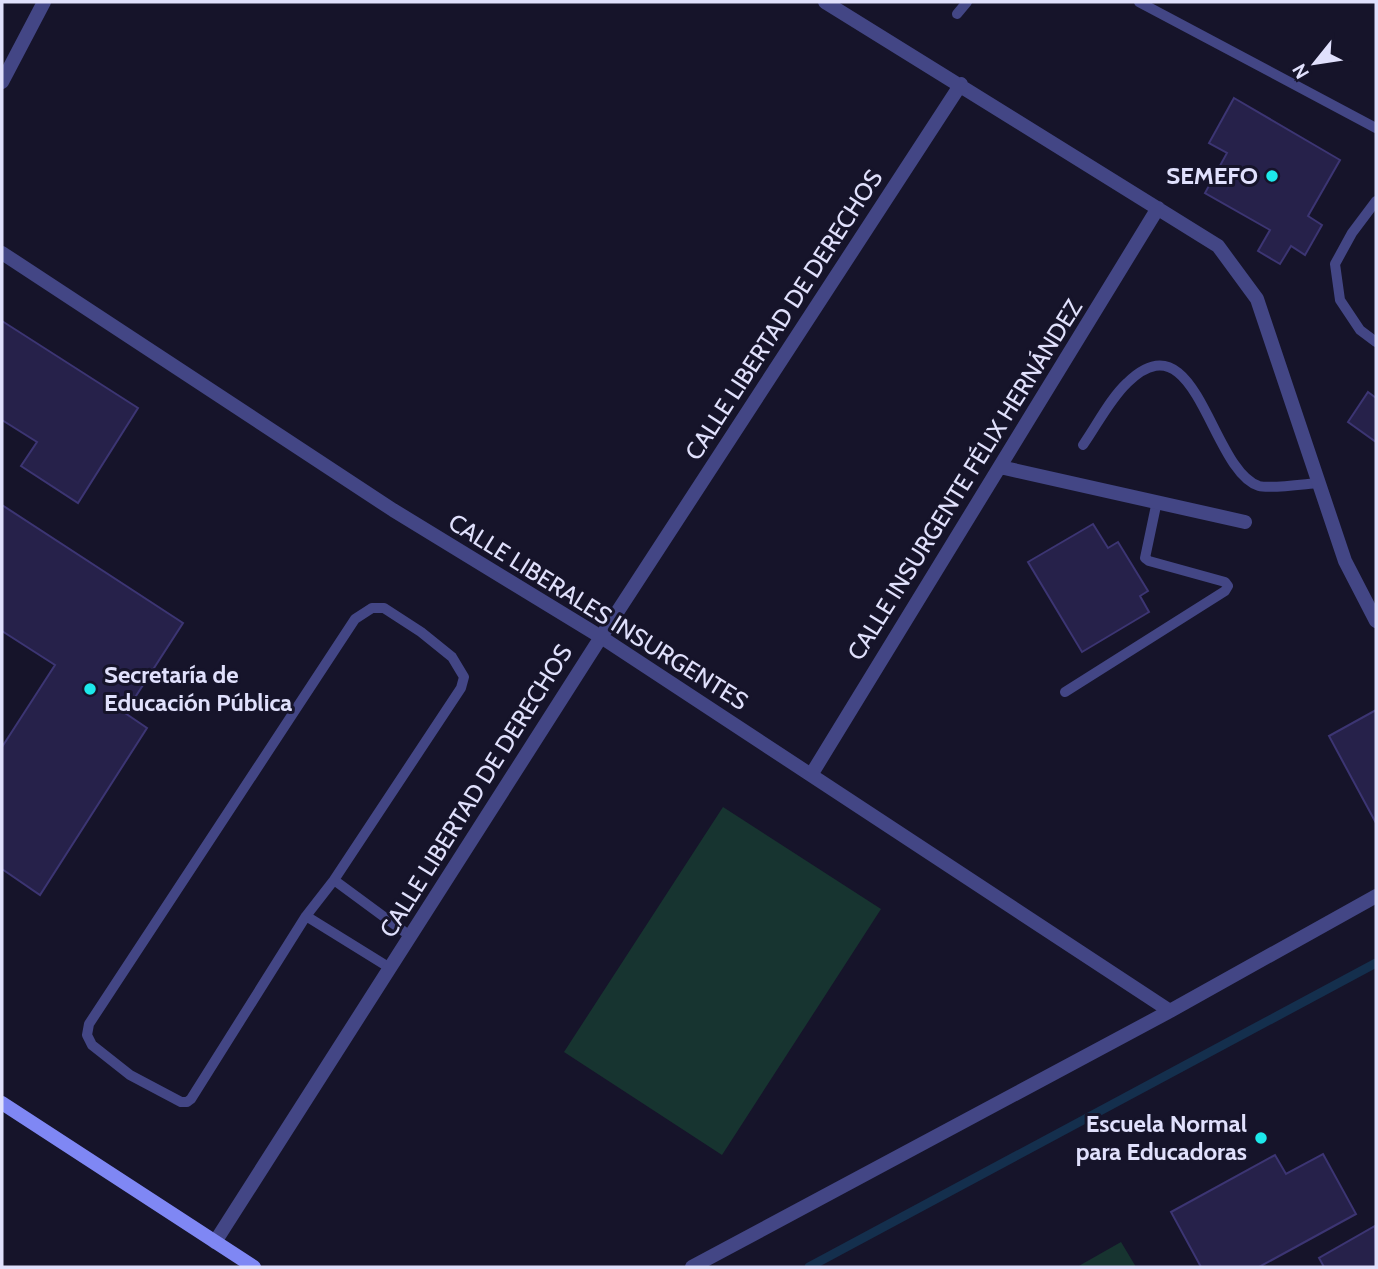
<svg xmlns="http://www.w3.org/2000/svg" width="1378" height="1269" font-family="Cabin,sans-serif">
<rect width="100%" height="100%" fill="#16142a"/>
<!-- grass -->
<path fill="#173430" d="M723,807L881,909L722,1155L564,1052Z
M1121,1242L1136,1267H1077Z"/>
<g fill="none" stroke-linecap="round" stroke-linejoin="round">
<!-- stream -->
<path stroke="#142f4d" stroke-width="9" d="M809,1267L1376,963"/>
</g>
<!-- building -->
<path fill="#26214a" stroke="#3c3573" stroke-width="2" d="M1234,98L1340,160L1308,216L1322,225L1305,255L1291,246L1280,264L1258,251L1270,230L1205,193L1227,153L1209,143Z
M2,321L138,408L78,503L21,466L37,442L2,420Z
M1368,392L1376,398V442L1348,422Z
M2,505L183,623L125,713L147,728L40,895L2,869V747L55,665L2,631Z
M1093,524L1108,548L1118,542L1148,591L1140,596L1149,612L1082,652L1028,562Z
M1376,710V823L1329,736Z
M1323,1154L1356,1214L1259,1267H1201L1171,1212L1275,1155L1286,1174Z
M1375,1226L1376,1267H1324L1319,1258Z"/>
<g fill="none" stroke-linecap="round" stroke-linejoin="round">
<!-- lane -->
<path stroke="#434685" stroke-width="10" d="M1139,2L1376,128
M957,14L967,2
M1376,201L1352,233L1335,264L1340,300L1360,330L1376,342
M1083,445C1097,425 1110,399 1127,383C1197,314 1210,470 1259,486C1270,489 1305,484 1318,483
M372,608H384L421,632L452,657L464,677L461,688L334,880L306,916L191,1099L187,1102H181L130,1075L92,1045L87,1035L89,1024L355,619Z
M1065,692L1225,591L1228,586L1225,582L1149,561L1145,558L1157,501
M334,880L410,936
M306,916L390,968"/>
<!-- street -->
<path stroke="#434685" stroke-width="14" d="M825,2L1218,246L1257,299L1345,561L1376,621
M2,82L44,2
M2,253L393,510L601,637L1170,1011
M1000,467L1245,522
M811,775L1158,208
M215,1242L601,637L961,84
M692,1267L1170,1011L1376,896"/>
<!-- secondary -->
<path stroke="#7f87f4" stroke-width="14" d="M2,1103L254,1267"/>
</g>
<!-- markers -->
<g fill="#1de9eb" stroke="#16142a" stroke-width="2.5">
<circle cx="1272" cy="176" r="7"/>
<circle cx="90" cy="689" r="7"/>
<circle cx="1261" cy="1138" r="7"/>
</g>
<g text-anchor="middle" stroke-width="6" stroke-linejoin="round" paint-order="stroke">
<!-- poi labels -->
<g font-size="24" font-weight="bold" fill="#e0e0fc" stroke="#16142a" text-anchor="end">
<text x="1258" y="184">SEMEFO</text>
<text x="104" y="683" text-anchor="start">Secretaría de<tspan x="104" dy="28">Educación Pública</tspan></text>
<text x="1247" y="1132">Escuela Normal<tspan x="1247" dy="28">para Educadoras</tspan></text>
</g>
<!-- street labels -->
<g font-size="24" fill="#e0e0fc" stroke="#16142a">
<text transform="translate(784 315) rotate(-57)" y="8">CALLE LIBERTAD DE DERECHOS</text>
<text transform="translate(965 480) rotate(-58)" y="8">CALLE INSURGENTE FÉLIX HERNÁNDEZ</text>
<text transform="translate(598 612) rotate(32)" y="8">CALLE LIBERALES INSURGENTES</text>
<text transform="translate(476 791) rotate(-58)" y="8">CALLE LIBERTAD DE DERECHOS</text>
</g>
</g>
<!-- border -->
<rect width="1378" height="1269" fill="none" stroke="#e0e0fc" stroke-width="7"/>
<!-- north arrow -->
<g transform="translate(1315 63) rotate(240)" stroke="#16142a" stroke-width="5" paint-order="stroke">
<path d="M0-5L12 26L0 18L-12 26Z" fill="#e0e0fc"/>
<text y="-10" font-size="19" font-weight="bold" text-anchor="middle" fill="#e0e0fc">N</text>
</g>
</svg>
